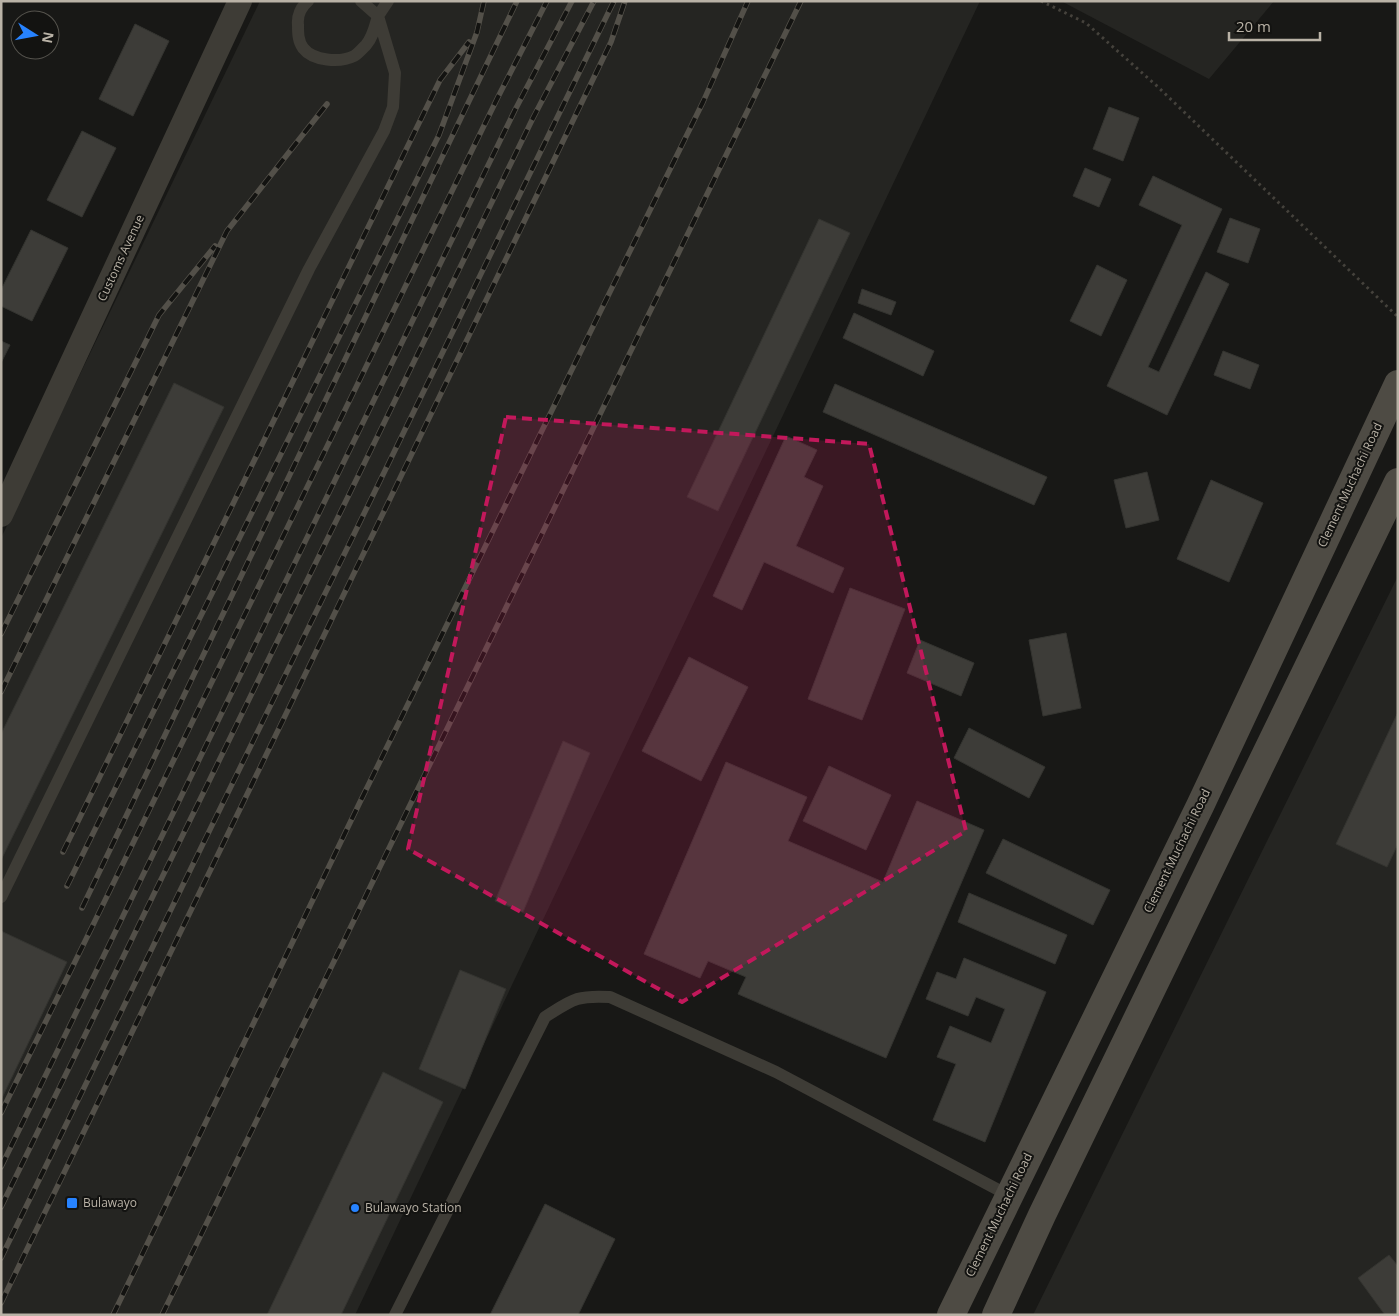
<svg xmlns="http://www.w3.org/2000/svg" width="1399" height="1316" font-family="'Open Sans',sans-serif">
<rect width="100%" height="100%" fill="#181816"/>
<!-- built -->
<path fill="#252522" d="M260,1H980L355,1315H1V538Z
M1061,1H1274L1209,79Z
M1398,576V1315H1033Z"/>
<!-- building -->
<path fill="#3d3c38" stroke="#343430" d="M135,24L169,41L133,116L99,99Z
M1109,107L1139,118L1123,161L1093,149Z
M82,131L116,148L82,217L47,200Z
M1085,168L1111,179L1099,207L1073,196Z
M1153,176L1222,209L1148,367L1159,372L1206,272L1229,284L1167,415L1107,386L1182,225L1139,205Z
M1230,218L1260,229L1248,263L1217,252Z
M819,219L850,233L718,511L687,497Z
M31,230L68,248L32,321L1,306V290Z
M1097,265L1127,280L1101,336L1070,321Z
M862,289L896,302L891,315L858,303Z
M854,313L934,351L923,376L843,338Z
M1,341L10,345L1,363Z
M1223,351L1259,365L1250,389L1214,375Z
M174,383L224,407L1,860V734Z
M835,384L1047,477L1034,505L823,412Z
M786,436L817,450L804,477L823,486L796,546L844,568L833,593L764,562L742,610L713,596Z
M1147,472L1159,520L1126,528L1114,480Z
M1211,480L1263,503L1229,582L1177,559Z
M850,588L905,609L862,720L808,699Z
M1066,633L1081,708L1043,716L1029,640Z
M920,640L974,663L961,696L907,673Z
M689,657L748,687L701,781L642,751Z
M1398,712V844L1387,867L1336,844Z
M969,728L1045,767L1029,798L954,758Z
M563,741L590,753L523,912L495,901Z
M726,762L807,797L788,841L883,882L917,801L984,830L886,1058L738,994L746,977L708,961L700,978L644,954Z
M829,766L891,795L866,850L803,821Z
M1003,839L1110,890L1093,925L986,873Z
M969,893L1067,935L1055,964L958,922Z
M1,931L67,962L1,1100Z
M964,958L1046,992L985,1142L933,1120L956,1064L937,1057L950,1026L991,1043L1005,1009L976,997L968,1016L926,999L937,972L956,979Z
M460,970L506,989L465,1089L419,1069Z
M383,1072L443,1102L341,1315H267Z
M545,1204L615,1239L578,1315H490Z
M1389,1255L1398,1266V1315H1385L1358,1278Z"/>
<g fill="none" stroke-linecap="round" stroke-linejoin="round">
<!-- path -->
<path stroke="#45423c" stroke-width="3" stroke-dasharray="2.5 4" stroke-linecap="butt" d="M1041,1L1086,23L1158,87L1398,317"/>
<!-- lane -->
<path stroke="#3e3c36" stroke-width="12" d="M308,1C301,7 297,16 298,25C298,33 298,41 303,48C313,61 340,63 354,56C358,54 363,48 366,45C373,37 375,26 378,16L361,1
M1,897L309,269L384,131L393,107L395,73L378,16L388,1
M395,1315L545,1017C572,1000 576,995 610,997L776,1072L1008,1195"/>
<!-- street -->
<path stroke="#3e3c36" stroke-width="24" d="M1,515L240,1"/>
<!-- secondary -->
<path stroke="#4e4b44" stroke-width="28" d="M951,1315L1200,806L1398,384
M996,1315L1042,1215L1398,482"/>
<!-- rail casing -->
<g stroke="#535049" stroke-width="5.5">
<path id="rail" d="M1,634L159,315L215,246
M1,692L227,231L327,104
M63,852L440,80L469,42
M67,886L439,135L477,32L484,1
M82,908L517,1
M1,1113L498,97L547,1
M1,1167L515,110L572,1
M1,1207L533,118L594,1
M1,1258L614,1
M1,1303L611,42L625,1
M113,1315L360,802L703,102L748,1
M162,1315L801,1"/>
</g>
<!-- rail -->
<use href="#rail" stroke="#131311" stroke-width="4" stroke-dasharray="11" stroke-linecap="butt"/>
</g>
<!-- marked area -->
<path fill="#c2185b" fill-opacity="0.2" stroke="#c2185b" stroke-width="4" stroke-dasharray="10 6" stroke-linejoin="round" d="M506,417L869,444L966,831L682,1002L408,849Z"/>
<!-- markers -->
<g fill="#2783ff" stroke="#131311" stroke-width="2">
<rect x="66" y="1197" width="12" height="12" rx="2.5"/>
<circle cx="355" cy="1208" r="5"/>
</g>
<g text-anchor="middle" stroke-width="4" stroke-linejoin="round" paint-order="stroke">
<!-- street labels -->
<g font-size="12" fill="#b9b2a6" stroke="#131311">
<text transform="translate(121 258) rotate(-65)" y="4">Customs Avenue</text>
<text transform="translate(1350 485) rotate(-65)" y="4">Clement Muchachi Road</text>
<text transform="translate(1177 851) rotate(-64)" y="4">Clement Muchachi Road</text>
<text transform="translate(999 1215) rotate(-64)" y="4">Clement Muchachi Road</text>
</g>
<!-- poi labels -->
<g font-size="12" fill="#b9b2a6" stroke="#131311" text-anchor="start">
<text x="83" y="1207">Bulawayo</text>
<text x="365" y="1212">Bulawayo Station</text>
</g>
</g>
<!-- border -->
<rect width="1399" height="1316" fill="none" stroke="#b9b2a6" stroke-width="5"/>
<!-- north arrow -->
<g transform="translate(35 35) rotate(101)"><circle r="24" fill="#131311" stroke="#55534d"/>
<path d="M0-4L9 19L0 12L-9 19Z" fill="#2783ff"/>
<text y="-8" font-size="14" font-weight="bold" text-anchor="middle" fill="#b9b2a6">N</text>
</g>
<!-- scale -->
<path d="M1229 32v8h91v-8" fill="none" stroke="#b9b2a6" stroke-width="2.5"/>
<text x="1236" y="32" font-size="15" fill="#b9b2a6" stroke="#131311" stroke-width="4" paint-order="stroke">20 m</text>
</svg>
